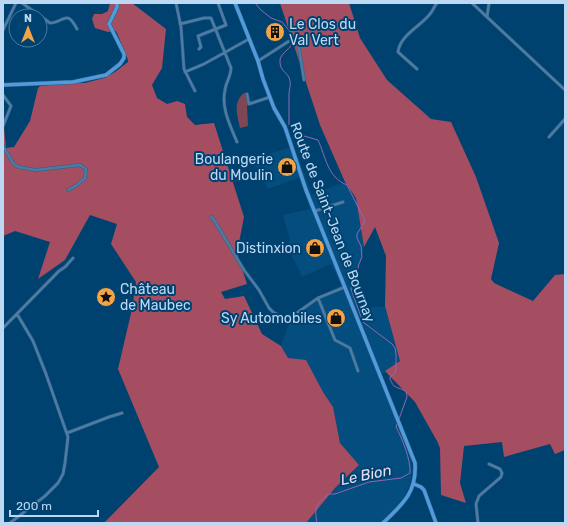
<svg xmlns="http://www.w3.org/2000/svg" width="568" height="526" font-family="Rubik,sans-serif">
<rect width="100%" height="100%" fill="#00426f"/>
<!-- built -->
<path fill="#044d7f" d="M294,146L312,195L345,182L356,198L364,247L354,286L361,309L385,306L400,361L382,374L396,420L411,459L412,471L410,484L403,499L381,523H306L335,488L359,465L340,443L333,407L323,392L288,358L281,346L288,326L289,319L315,299L341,285L331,264L302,277L287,245L290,240L283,215L310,209L299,178L268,189L252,159Z"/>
<!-- green -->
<path fill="#7f4753" d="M244,93H246L248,105L247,106L248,126L240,128C238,117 232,102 244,93Z"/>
<!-- forest -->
<path fill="#a54e62" d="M110,3H132L166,29L162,68L152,85L157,98L167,104L177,101L185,104L187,117L195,125L214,123L244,217L237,253L247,284L221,292L225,299L244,296L262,334L281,346L288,358L306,360L323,392L333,407L340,443L359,465L335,488L306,523H104L159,467L118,369L132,309L136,282L111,244L117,224L90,215L65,260L38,279L50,242L15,231L3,236V117L6,148L14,147L30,121L38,88L40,86L67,83H85L104,78L115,72L128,62C128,56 125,55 123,50C121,43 119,37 116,31L108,32L95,28L92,19L94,14H102L108,11Z
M280,3H349L360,38L387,80L431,119L451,122L476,177L499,243L491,279L494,283L533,301L555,275L565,274V450L555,454L550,444L504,457L502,442L464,446L460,483L466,503L441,495L440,448L437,441L415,402L385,371L400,361L385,306L386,256L375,227L364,247L356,198L345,182L320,125Z"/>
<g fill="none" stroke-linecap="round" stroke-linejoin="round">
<!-- stream -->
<path stroke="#8f69b2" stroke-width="1" d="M255,3L261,10L271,18L282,22L293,35
M294,40C291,50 281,52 280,60C279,72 289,72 290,81C291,85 289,90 289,94C289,104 289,115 289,125L297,129L304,136L318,140C326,157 327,177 347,185L365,221L357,234V238L361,246L362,257L359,264L356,276L352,282L351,289L363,322L392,344L395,348L396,354V370L395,373L390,377V379C391,381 392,384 394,386C400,390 407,388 407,397L399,419
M317,523C314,507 316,503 329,494H335L369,482L401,478L410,473C411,460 402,438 396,427L397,424"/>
<!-- street casing -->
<g stroke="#266089" stroke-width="3.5">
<path id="street" d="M22,3L50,23C64,23 66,8 77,29
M176,3L181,27L184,69L195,91
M472,3L565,90
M487,17L489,3
M180,24L204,18H211L231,68C231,76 226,82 225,90C221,108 230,125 237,142
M3,30L16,3
M199,49L201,47L198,36L226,25L218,3
M258,61L297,36L304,80
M417,69L398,52C400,35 421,26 430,14C433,11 434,6 437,3
M185,72L204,64L249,39
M247,94L249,104L270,97
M3,95L11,106L3,126
M549,137L565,119
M3,146L13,163L18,167L36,170L80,165L86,169L85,178L77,185L68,190
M315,211L343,202
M211,217L214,220L244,270L259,290L269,308L273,312L287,320L318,298L345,287
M318,298L335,340L350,348L358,371
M3,328L59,271L65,267L73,258
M67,433L109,417L122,413
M10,523L45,496L58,483L63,474L65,463L68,437L46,374L33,341L17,314
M478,523L476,504L479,496L501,477L502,473L500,469L489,464"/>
</g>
<!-- secondary casing -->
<g stroke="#266089" stroke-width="4.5">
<path id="secondary" d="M235,3L258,61L263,79L274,108L285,127L306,190L415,463C417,492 403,504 383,523
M3,85L73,82L106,75L120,64L124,58V54L109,24L117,7V3
M414,484L421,487L424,490L436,523"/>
</g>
<!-- street -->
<use href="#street" stroke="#4f7aa2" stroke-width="2.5"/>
<!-- secondary -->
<use href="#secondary" stroke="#529ad9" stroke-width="3.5"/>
</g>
<!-- icons -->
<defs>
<g id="building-disc" transform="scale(1)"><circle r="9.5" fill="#f4a444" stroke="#00426f"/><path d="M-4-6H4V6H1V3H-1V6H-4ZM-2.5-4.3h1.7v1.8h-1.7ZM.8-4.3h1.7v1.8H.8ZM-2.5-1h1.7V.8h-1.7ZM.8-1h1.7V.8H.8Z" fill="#111"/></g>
<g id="shop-disc" transform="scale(1)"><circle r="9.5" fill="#f4a444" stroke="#00426f"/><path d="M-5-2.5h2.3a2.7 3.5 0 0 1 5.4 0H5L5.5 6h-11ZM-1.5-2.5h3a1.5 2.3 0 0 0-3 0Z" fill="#111"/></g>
<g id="sight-disc" transform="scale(1)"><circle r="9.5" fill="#f4a444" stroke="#00426f"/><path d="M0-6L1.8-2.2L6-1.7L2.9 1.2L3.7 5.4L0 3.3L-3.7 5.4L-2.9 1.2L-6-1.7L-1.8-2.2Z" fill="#111"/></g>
</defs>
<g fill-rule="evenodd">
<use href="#building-disc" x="275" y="32"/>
<use href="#shop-disc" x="287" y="167"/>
<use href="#shop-disc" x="315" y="248"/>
<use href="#sight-disc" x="106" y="297"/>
<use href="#shop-disc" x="336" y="318"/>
</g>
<g text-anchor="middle" stroke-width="4" stroke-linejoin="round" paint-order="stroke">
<!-- poi labels -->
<g font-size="14" fill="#bcd8f3" stroke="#00426f" text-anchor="end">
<text x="289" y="29" text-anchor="start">Le Clos du<tspan x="289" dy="16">Val Vert</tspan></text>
<text x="273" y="164">Boulangerie<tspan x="273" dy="16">du Moulin</tspan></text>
<text x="301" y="253">Distinxion</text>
<text x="120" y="294" text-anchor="start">Château<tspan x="120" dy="16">de Maubec</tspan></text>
<text x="322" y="323">Sy Automobiles</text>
</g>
<!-- street labels -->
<g font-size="14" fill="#bcd8f3" stroke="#00426f">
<text transform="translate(333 222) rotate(69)" y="5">Route de Saint-Jean de Bournay</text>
</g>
<!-- water labels -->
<g font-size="15" font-style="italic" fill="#e9dff3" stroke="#00426f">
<text transform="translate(366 475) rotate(-12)" y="5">Le Bion</text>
</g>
</g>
<!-- border -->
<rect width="568" height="526" fill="none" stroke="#bcd8f3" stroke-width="8"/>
<!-- north arrow -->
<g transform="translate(28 28)"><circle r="19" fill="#00426f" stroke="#4b7ea4"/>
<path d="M0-3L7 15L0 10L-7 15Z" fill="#f4a444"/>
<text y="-6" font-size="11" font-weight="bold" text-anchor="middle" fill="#bcd8f3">N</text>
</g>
<!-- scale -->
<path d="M10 510v6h88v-6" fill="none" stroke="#bcd8f3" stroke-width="2"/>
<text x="16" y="510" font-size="12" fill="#bcd8f3" stroke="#00426f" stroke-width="3" paint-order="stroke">200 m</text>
</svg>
